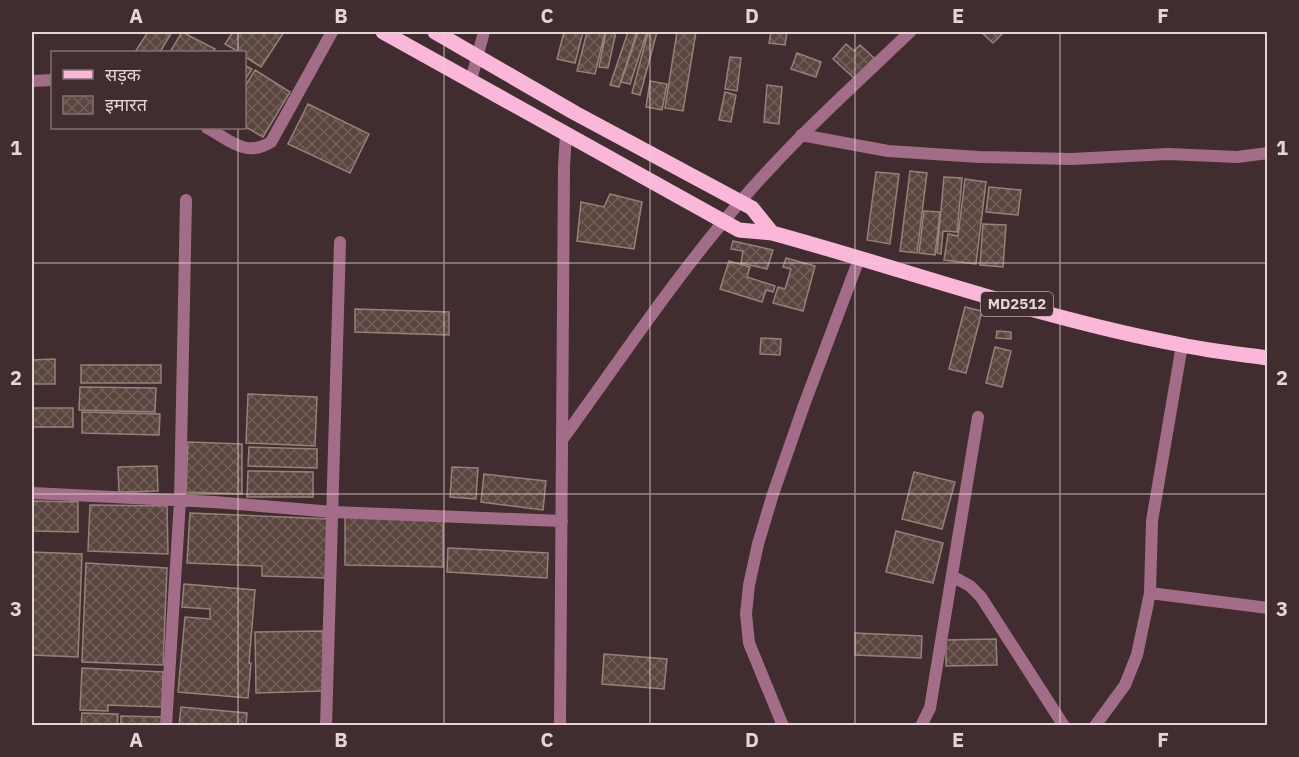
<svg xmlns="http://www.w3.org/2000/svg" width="1299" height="757" font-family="'IBM Plex Sans','Noto Sans Devanagari',sans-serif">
<defs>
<pattern id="building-cross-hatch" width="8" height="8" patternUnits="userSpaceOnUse" patternTransform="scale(1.5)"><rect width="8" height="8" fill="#5a453f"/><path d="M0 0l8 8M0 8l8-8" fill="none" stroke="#725f5a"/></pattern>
</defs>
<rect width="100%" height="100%" fill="#412c2f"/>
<!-- building -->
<path fill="url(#building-cross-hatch)" stroke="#98807a" stroke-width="1.5" d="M148,32H172L160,52H135Z
M182,32L215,49L213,52H170Z
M233,32H284L261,67L244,56V52H239L225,44Z
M564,32H583L575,63L557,59Z
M587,32H605L595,74L577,71Z
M606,32H616L608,68L599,67Z
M628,32H637L619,87L610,85Z
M638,32H647L630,84L621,82Z
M648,32H657L640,95L632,93Z
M677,32H696L683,111L665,108Z
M771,32H787L785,45L769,43Z
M981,32H1004L993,43Z
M846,44L854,51L860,45L874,58L855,79L833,59Z
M797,53L821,62L816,77L791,69Z
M730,57L741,58L737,91L725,89Z
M244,65L252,69L244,81Z
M255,70L290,92L263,137L244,126V88Z
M650,81L667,84L662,110L646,107Z
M767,85L782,87L779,124L764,122Z
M725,92L736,95L731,122L719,120Z
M308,104L369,134L350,173L288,144Z
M910,171L927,173L917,253L900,251Z
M876,172L899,174L890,244L867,240Z
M944,177L962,178L957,232L943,231L941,254L937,253Z
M965,179L986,182L976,264L944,260L948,234L958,236Z
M989,187L1021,190L1018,215L986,212Z
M610,194L642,202L634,249L577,241L581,202L604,207Z
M924,211L940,212L935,255L919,253Z
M983,224L1006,225L1003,267L980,265Z
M733,241L773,250L767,269L741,263L743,251L731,249Z
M786,258L815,266L803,311L773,303L778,287L785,289L791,269L783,267Z
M729,261L750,267L747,277L775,286L773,292L766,290L762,302L720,289Z
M965,307L982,311L966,373L949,369Z
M355,309L449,312V335L355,332Z
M997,331L1011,332V339L996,338Z
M761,338L781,339L780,355L760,354Z
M995,347L1011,351L1002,387L986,383Z
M55,359V384H32V360Z
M81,365H161V383H81Z
M80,387L156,388L155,412L79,410Z
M248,394L317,397L315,446L246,443Z
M32,408H73V427H32Z
M82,412L160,414L159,435L82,433Z
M188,442L242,444V494L186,492Z
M249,447L317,449V468L248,466Z
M157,466L158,491L119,492L118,467Z
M452,467L478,468L476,499L450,497Z
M248,471L313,472V497H247Z
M914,472L955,482L942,529L902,519Z
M484,474L546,481L543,510L481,502Z
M32,501L78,502V532L32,531Z
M90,505L167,506L168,554L88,551Z
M190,513L330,519L327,578L262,576V566L187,563Z
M345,516L443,519V567L345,565Z
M896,531L943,543L933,583L886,572Z
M448,548L548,553L547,578L447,572Z
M32,552L82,554L78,657L32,655Z
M86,563L167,568L163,665L82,662Z
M184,584L255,590L249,663H251L248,698L178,692L185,617L210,619V609L182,607Z
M323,631L324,691L256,693L255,632Z
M855,633L922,636L921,658L855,655Z
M996,639L997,665L946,666V640Z
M604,654L667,659L664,689L602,684Z
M82,668L163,672L162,707L108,705V711L80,710Z
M181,707L247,713L246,726H179Z
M82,713L118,714L117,726H81Z
M121,716L163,717V726H121Z"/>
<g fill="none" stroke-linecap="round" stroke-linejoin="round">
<!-- minor -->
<path stroke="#a36d8a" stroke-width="12" d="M471,80L484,32
M32,81L52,80
M207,128C230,140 246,158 271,142L332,32
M801,135L888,151L979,157L1072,159L1168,154L1237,157L1268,153
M562,440C620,360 675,277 740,202C792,141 852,87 910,32
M32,493L214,502L333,512L562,521
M952,576L970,586L981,597L1064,726
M1150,593L1268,608
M166,726L180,501L186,200
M326,726L340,242
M560,726L564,166L566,134
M783,726L749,643L746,614L749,585L758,544L773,494L804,405L859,259
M921,726L930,708L978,417
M1095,726L1125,685L1137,655L1150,593L1152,521L1182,345"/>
<!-- primary -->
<path stroke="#fab7da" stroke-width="15" d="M383,32L739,230L772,233C908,270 1042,319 1182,345C1210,351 1239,354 1268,358
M435,32L575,113L752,208L772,233"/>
</g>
<!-- grid -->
<path fill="none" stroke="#e4d6d7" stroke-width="1.5" stroke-opacity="0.55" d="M238,32V52M444,32V726M650,32V726M855,32V726M1060,32V726M238,128V726M32,263H1268M32,494H1268"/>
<g text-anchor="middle" stroke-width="4.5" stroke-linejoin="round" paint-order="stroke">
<!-- shield labels -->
<rect fill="#412c2f" stroke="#b3a3a5" stroke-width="1.5" x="981" y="292" width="72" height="24" rx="4.5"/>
<g font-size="15" font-weight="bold" fill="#e4d6d7">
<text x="1017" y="309">MD2512</text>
</g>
</g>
<!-- border -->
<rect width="1299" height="757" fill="none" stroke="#412c2f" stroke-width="66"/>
<!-- legend -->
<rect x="51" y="51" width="195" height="78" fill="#412c2f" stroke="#827072" stroke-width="1.5"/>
<rect x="63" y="70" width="30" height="9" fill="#fab7da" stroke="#827072" stroke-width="1.5"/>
<text x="105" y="81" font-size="18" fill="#e4d6d7">सड़क</text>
<rect x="63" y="96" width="30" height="18" fill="url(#building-cross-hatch)" stroke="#827072" stroke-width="1.5"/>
<text x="105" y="111" font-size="18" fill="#e4d6d7">इमारत</text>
<rect x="33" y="33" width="1233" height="691" fill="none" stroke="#e4d6d7" stroke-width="2"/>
<g font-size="20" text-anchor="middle" font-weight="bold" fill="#e4d6d7">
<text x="136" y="23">A</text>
<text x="341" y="23">B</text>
<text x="547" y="23">C</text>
<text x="752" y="23">D</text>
<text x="958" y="23">E</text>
<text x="1163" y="23">F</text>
<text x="16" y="155">1</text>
<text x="1282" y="155">1</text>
<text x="16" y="385">2</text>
<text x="1282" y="385">2</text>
<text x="16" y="616">3</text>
<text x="1282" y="616">3</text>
<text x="136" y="747">A</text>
<text x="341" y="747">B</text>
<text x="547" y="747">C</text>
<text x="752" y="747">D</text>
<text x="958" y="747">E</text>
<text x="1163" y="747">F</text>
</g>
</svg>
